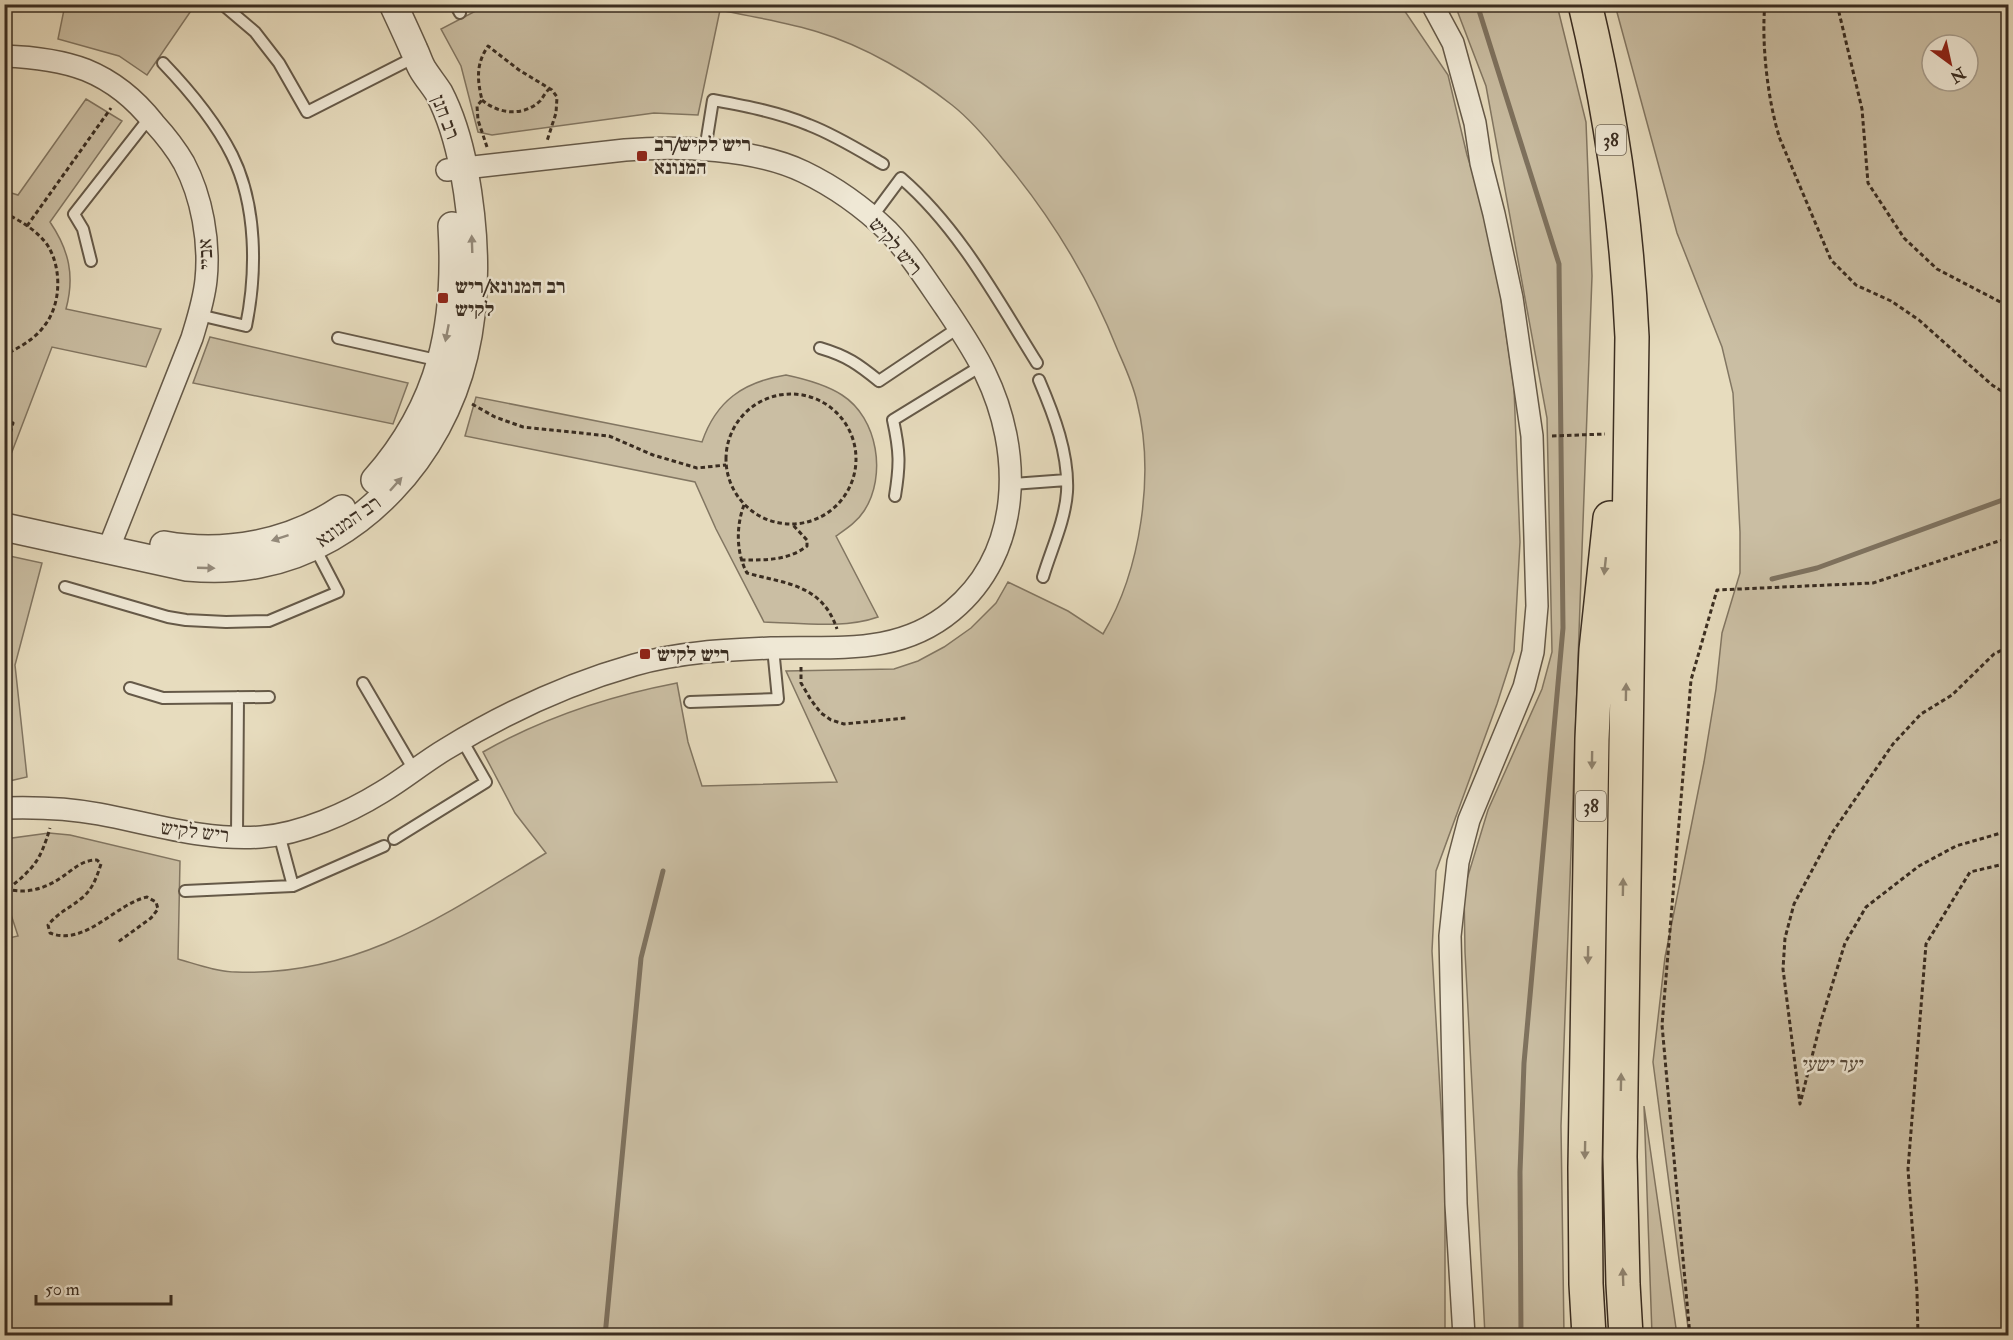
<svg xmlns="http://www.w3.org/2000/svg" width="2013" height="1340" font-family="'IM FELL Double Pica','Frank Ruhl Libre',serif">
<rect width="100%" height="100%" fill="#e7dcbe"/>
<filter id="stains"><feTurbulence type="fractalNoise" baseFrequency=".00333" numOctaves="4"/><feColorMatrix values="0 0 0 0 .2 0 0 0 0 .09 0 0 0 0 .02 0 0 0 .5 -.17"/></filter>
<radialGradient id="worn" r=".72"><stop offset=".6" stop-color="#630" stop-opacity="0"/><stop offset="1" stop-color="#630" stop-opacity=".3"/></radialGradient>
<!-- green -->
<path fill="#cabea3" stroke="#827662" stroke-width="1.5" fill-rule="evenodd" d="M489,4H1400L1448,75L1467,155L1491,230L1514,388L1520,542L1514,651L1497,704L1436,871L1432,951L1445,1177V1335H5L4,939L18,936L5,896V839L49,833L70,835L180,861L178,959C196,964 217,972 236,972C358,977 446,914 546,853L515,813L483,752C543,718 609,696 677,683L688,742L702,786L837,782L786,671L894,669L918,661L944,647L971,628L996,603L1008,582L1068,611L1103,634C1141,570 1155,474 1137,402C1133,384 1125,367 1118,351C1090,280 1051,216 1002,158C987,139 971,120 952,105C914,75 864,46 818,32C787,22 752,17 720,10L698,115L654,113L492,135L478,132L461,66L441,29Z
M65,5V4L195,5L147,75L119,56L58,39Z
M1455,5H1557L1586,122L1592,276L1561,1126L1564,1335H1485L1465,952L1464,889L1488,810L1542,689L1552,652L1547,418L1486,86Z
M1615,5H2008V1335H1689L1653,1062L1665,957L1704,762L1716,689L1722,633L1740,573V532L1733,393L1722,347L1677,233ZM1932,45H1968V81H1932Z
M86,99L122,121L50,222C69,250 75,276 66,309L161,329L146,367L52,347L5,470V191L18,195Z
M210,337L408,383L393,424L193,383Z
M786,375C805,379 825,384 842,395C878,418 887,476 864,511C857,522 846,529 836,536L878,617C845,629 800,623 764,622L716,529L695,482L465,436L476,397L702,442C716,401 743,382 786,375Z
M5,555L42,563L15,665L27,777L5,782Z
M1644,1106L1677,1335H1652Z"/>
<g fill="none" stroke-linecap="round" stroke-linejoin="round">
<!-- stream -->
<path stroke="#7e725f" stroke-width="5" d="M1477,4L1559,264L1563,628L1524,1063L1520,1172L1521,1336
M1772,579L1817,568L2008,498
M605,1336L641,958L663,871"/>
<!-- service casing -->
<g stroke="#655948" stroke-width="14">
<path id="service" d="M222,4L255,32L279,63L307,112L417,56
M455,4L460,13
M163,63C187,88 216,123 232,155C257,205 257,272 246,326L199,315
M705,150L713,100C745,106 778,112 809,125C835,135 859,150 883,164
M872,217L901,178C959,228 997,299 1037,363
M91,261L83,229L74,214L150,117
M338,338L441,361
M820,348C847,356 858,364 879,381L958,328
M1039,380C1054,415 1069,454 1067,492C1065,521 1051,550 1043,577
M1011,484L1067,480
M895,496C900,465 900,452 893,420L981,366
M65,587L168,617L186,620L226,622L269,621L338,592L314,546
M363,683L414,770
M130,688L163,698L269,697
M690,702L778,699L773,648
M279,834L293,886
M237,836L238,697
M394,839L486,782L462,740
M185,891L293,886L384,846"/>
</g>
<!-- minor casing -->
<g stroke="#655948" stroke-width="24">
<path id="minor" d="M1432,4L1453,43L1475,123L1481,163L1494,214L1512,298L1532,436L1537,606L1533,652L1524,687L1469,820L1458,862L1450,936L1456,1204L1464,1336
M4,56C32,57 60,60 86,70C113,81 136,100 154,123C165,135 176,149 184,163C202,197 210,242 206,280C204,300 198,318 192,338L108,550
M4,808C37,807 67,808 99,814C153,824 205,841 261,837C301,834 348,813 382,792C404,779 424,762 446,749C505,713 567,684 634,665C679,652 725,650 771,648C836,646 898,656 952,611C1023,552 1023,451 985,373C974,350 959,328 945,307C927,281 910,254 888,231C863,207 835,187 804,172C755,148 678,146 625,150L447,170"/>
</g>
<!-- tertiary casing -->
<g stroke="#655948" stroke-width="30">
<path id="tertiary" d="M375,480C442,404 458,324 452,226
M4,527L187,567C211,569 235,569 259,564C361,545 441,454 464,355C478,296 475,230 464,170C459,144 451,116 439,93C434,85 428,78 423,70C419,64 417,56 414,50C407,34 400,19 393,4
M164,545C225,556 290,544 342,509"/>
</g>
<!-- trunk casing -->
<g stroke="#3a2d21" stroke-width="36">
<path id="trunk" d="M1585,4C1611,113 1627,225 1632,337L1620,1157L1623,1284L1626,1336
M1589,1336L1586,1284L1585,1168L1592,739L1596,650L1610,518"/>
</g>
<!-- path -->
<path stroke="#3a2d21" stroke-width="3" stroke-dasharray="4.5 3" stroke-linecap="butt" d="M1765,4C1761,42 1768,103 1780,139L1831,260L1856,285L1891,301L1919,320L1992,385L2008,395
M1837,4L1862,109L1868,183L1904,238L1937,269L2008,306
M482,100C498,114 523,117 540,101C543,97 546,92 549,89
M487,147L478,120L477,106L482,100C477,79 476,64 488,46L519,70L552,90L557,97L556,113L547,141
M4,213C20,220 39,232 48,246C62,269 61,304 45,325C35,339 19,348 4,355
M27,226L111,108
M726 459a65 65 0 1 1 130 0a65 65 0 1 1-130 0Z
M472,404L495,417L523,427L609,436L653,455L697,468L726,465
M4,420L13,423L10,434L4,438
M1552,436L1605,434
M744,505C736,526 736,553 747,573C786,584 822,584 837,629
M741,560C764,560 788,561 807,546V540L793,525
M2008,647L1994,654L1952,695L1921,714L1893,744L1832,833L1794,904L1785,938L1783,969L1800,1104L1821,1021L1845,943L1866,907L1919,866L1956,846L2008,831
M801,667V683L811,700L821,713L831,720L844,724L906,718
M4,872L8,889C25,894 44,889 59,879C73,870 81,860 97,860L101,864C97,876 93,889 82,898C70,908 60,911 48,925L50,933C85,947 115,904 147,897L156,902L158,909L151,918L118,942
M8,889C35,867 40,861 50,828
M1690,1336L1662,1025L1691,680L1717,590L1873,583L2008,538
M1918,1336L1917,1292L1908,1169L1926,944L1970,872L2008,863"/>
<!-- service -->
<use href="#service" stroke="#efe8d5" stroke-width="10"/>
<!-- minor -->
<use href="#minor" stroke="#efe8d5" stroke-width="21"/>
<!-- tertiary -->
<use href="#tertiary" stroke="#efe8d5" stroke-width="27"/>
<!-- trunk -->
<use href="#trunk" stroke="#e7dcbe" stroke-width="33"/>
</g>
<!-- one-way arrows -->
<defs><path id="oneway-solid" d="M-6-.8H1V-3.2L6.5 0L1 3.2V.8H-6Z" transform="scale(1.5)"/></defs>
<g fill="#948a7b">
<use href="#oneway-solid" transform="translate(472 244) rotate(-92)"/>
<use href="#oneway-solid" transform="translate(447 333) rotate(101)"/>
<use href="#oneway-solid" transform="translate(396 484) rotate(-48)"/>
<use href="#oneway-solid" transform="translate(280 538) rotate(162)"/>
<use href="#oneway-solid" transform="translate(206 568) rotate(2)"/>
</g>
<g fill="#908470">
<use href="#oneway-solid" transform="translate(1605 566) rotate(96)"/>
<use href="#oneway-solid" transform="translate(1626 692) rotate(-89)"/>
<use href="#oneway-solid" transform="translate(1592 760) rotate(91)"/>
<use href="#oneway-solid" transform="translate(1623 887) rotate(-89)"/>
<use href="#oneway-solid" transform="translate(1588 955) rotate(91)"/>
<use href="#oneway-solid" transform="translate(1621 1082) rotate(-89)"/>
<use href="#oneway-solid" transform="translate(1585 1150) rotate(91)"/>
<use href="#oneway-solid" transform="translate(1623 1277) rotate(-92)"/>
</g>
<!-- markers -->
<g fill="#8f2418" stroke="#efe8d5" stroke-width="2">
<rect x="636" y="150" width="12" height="12" rx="3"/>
<rect x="437" y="292" width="12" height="12" rx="3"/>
<rect x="639" y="648" width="12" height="12" rx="3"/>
</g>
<g text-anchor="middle" stroke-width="5" stroke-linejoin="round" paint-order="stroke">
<!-- shield labels -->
<g fill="#efe8d5" stroke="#706557" stroke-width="1.5">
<rect x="1596" y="125" width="30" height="30" rx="4.5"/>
<rect x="1576" y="791" width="30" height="30" rx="4.5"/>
</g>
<g font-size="18" font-weight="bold" fill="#3a2d21">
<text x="1611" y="146">38</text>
<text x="1591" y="812">38</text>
</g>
<!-- street labels -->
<g font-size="20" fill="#3a2d21" stroke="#efe8d5">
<text transform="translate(446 117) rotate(69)" y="7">רב חנן</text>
<text transform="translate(896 246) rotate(49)" y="7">ריש לקיש</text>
<text transform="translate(205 254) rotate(-93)" y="7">אביי</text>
<text transform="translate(348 521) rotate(-35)" y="7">רב המנונא</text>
<text transform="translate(195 831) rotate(7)" y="7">ריש לקיש</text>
</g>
<!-- poi labels -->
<g font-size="20" font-weight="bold" fill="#3a2d21" stroke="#efe8d5" text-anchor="start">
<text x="654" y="151">ריש לקיש/רב<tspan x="654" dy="23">המנונא</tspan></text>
<text x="455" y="293">רב המנונא/ריש<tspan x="455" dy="23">לקיש</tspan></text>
<text x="657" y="661">ריש לקיש</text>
</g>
<!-- park labels -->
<g font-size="20" font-style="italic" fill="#574a3b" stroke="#efe8d5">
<text x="1831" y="1071">יער ישעי</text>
</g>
</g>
<!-- margin -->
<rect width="2013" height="1340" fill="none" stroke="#e7dcbe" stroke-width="24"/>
<rect x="6" y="6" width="2001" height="1328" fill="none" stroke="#3a2d21" stroke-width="3"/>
<rect x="12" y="12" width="1989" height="1316" fill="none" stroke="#3a2d21" stroke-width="1.5"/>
<!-- north arrow -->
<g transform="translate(1950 63) rotate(147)"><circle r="28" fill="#efe8d5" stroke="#a79d8d" stroke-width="1.5"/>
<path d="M0-4.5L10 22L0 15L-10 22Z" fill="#8f2418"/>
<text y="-9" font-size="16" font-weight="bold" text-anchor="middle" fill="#3a2d21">N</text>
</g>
<!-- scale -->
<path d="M36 1295v9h135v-9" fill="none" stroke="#3a2d21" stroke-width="3"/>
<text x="45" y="1295" font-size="18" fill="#3a2d21" stroke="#efe8d5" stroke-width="4.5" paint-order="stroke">50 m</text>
<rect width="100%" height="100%" filter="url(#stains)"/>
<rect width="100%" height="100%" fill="url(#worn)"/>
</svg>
